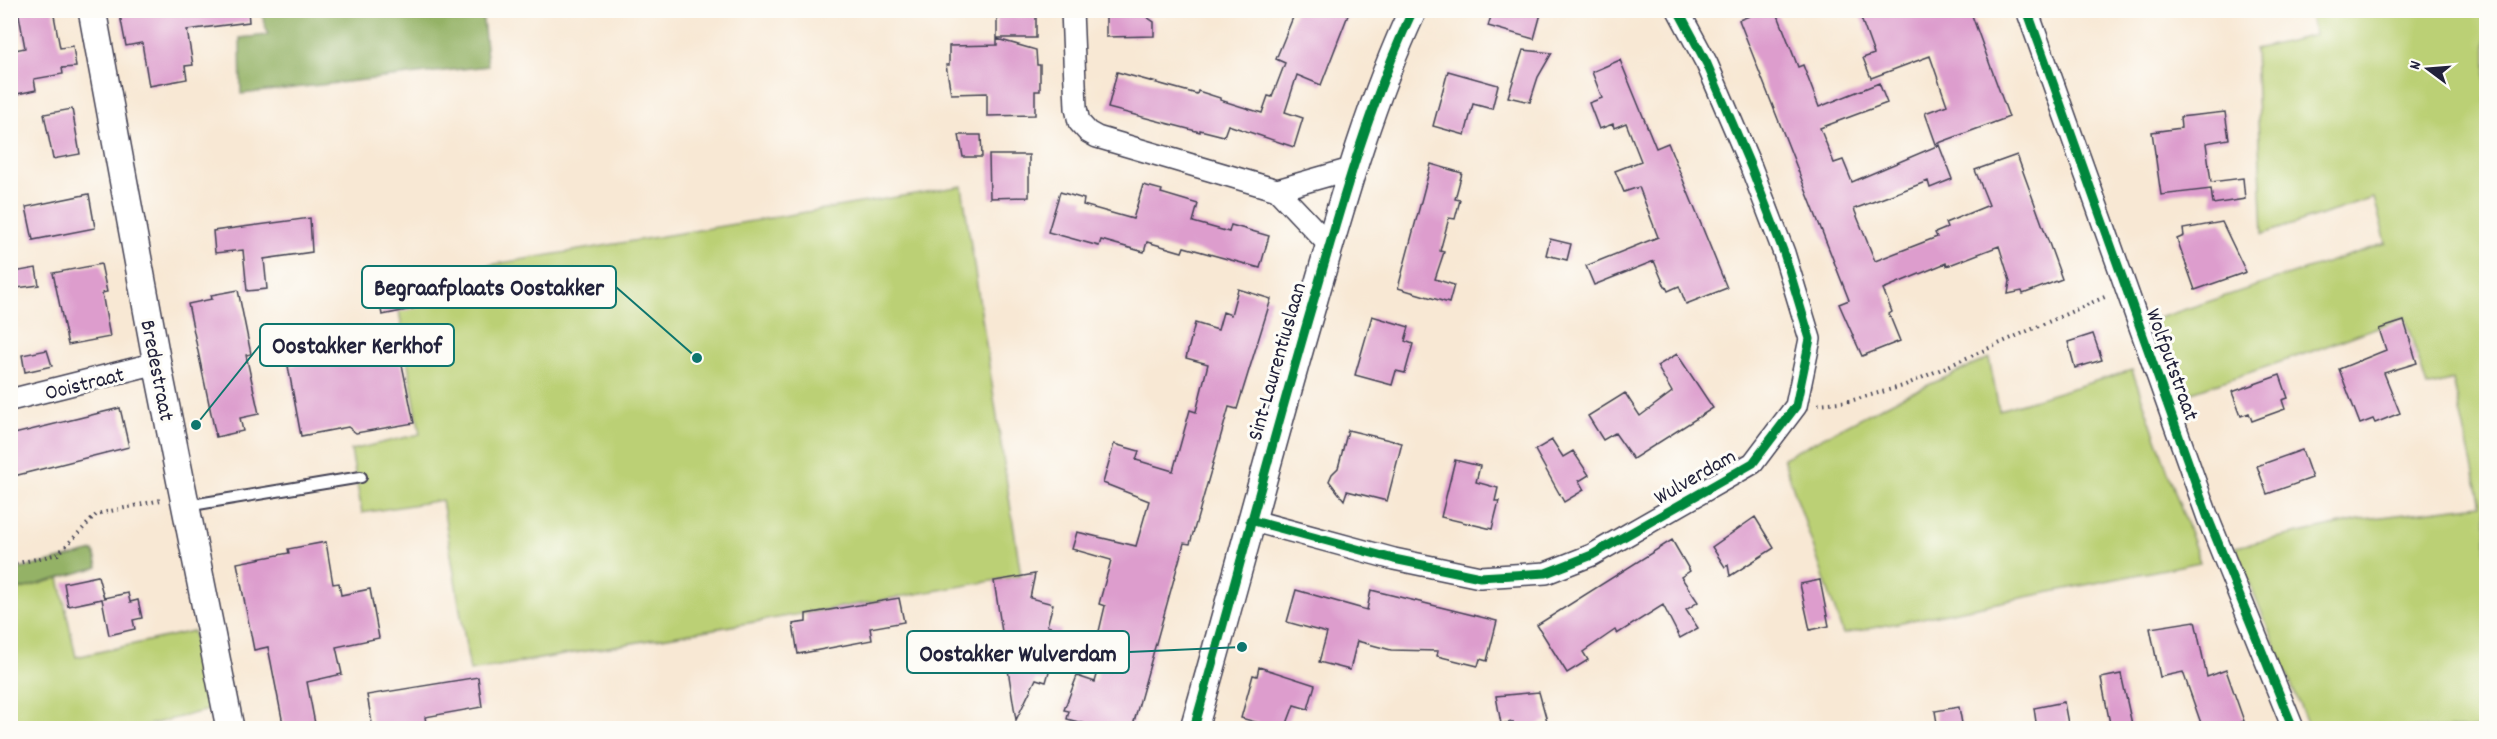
<svg xmlns="http://www.w3.org/2000/svg" width="2497" height="739" font-family="Dekko,sans-serif">
<rect width="100%" height="100%" fill="#fdfcf7"/>
<filter id="ink" filterUnits="userSpaceOnUse"><feTurbulence type="fractalNoise" baseFrequency=".0167" numOctaves="2"/><feDisplacementMap in="SourceGraphic" scale="12" xChannelSelector="R" yChannelSelector="G"/><feConvolveMatrix kernelMatrix="1 2 1 2 8 2 1 2 1" color-interpolation-filters="sRGB"/></filter>
<filter id="wash" filterUnits="userSpaceOnUse"><feTurbulence type="fractalNoise" baseFrequency=".008" numOctaves="4" result="noise"/><feDisplacementMap in="SourceGraphic" scale="24" xChannelSelector="R" yChannelSelector="G"/><feGaussianBlur stdDeviation="1.35" result="paint"/><feColorMatrix in="noise" values="0 0 0 0 0 0 0 0 0 0 0 0 0 0 0 0 0 1.4 0 .05"/><feComposite in="paint" operator="in"/></filter>
<g filter="url(#wash)">
<rect width="100%" height="100%" fill="#f8e8d4"/>
<!-- green -->
<path fill="#bbd074" stroke="#6e7958" stroke-width="1.5" d="M2309,11H2486V728H2309L2235,547L2364,519L2481,505L2453,380L2427,387L2405,317L2313,351L2177,397L2150,321L2386,243L2374,198L2263,234L2255,49L2315,35Z
M962,186L1021,576L470,671L442,500L362,513L351,450L420,434L394,281Z
M1989,358L1999,410L2132,370L2200,562L1843,634L1783,458L1897,399Z
M59,578L76,657L193,631L212,709L136,728H11V592Z"/>
<!-- forest -->
<path fill="#94b266" stroke="#5b6a50" stroke-width="1.5" d="M261,11H482L488,66L241,94L240,38L268,35Z
M94,551L98,567L11,592V571Z"/>
<g id="blocks">
<!-- building -->
<path fill="#dd9dcd" d="M18,10H53L60,48L73,46L76,67L62,68L63,74L34,79L36,90L17,94L10,51L25,48Z
M119,10H248L249,22L187,30L193,65L185,66L187,79L149,86L142,43L126,46Z
M1106,10H1147V17L1154,22V36L1106,37Z
M1296,10H1350L1321,85L1297,75L1285,112L1303,118L1294,147L1228,125L1224,136L1200,130V132L1108,108L1117,72L1197,94L1198,91L1220,98V100L1262,113L1268,96L1272,97L1285,63L1276,59Z
M1493,10H1542L1534,39L1488,26Z
M1765,10H1776L1798,67L1803,65L1819,107L1879,83L1887,103L1820,128L1834,163L1843,160L1852,182L1939,145L1952,179L1930,188L1928,181L1854,209L1875,261L1937,237L1935,233L1947,228L1945,223L1989,205L1975,170L2017,155L2062,279L2023,294L2022,291L2008,294L2010,281L1999,246L1947,266L1946,263L1883,289L1892,312L1889,314L1900,341L1862,356L1839,304L1849,300L1739,20Z
M1858,10H1970L2009,117L1936,144L1925,113L1947,105L1930,56L1871,78L1863,58L1874,54Z
M1036,16V38H997V17Z
M997,39L1036,50L1037,65H1040V91H1035V115L987,116V93L951,94L946,65H949V46L997,45Z
M1523,50L1552,53L1538,77L1530,102L1508,97Z
M1620,60L1656,148L1668,143L1727,288L1686,304L1679,286L1668,291L1666,287H1665L1654,261L1594,285L1586,266L1658,237L1639,187L1624,192L1615,171L1641,161L1626,123L1614,128L1613,124L1599,129L1589,103L1602,98L1592,72Z
M1448,71L1498,85L1492,109L1473,104L1465,135L1433,126Z
M72,109L80,154L53,159L44,114Z
M2225,112L2229,139L2206,143L2211,182L2243,178L2245,199L2213,204L2211,189L2161,195L2152,132L2181,128L2180,117Z
M959,135H981L982,157H963Z
M989,155H1029V197L990,198Z
M1431,164L1462,173L1455,199L1460,200L1455,219L1449,218L1440,251L1444,252L1435,279L1454,285L1449,303L1398,288Z
M1143,185L1162,190L1161,193L1198,204L1193,222L1229,232L1231,225L1269,236L1260,268L1184,247L1182,252L1147,242L1144,252L1101,240L1099,246L1048,232L1060,192L1084,199L1083,205L1133,219Z
M89,194L95,228L33,240L26,207Z
M310,218L312,252L264,259L267,289L247,291L243,250L215,253L213,231Z
M2222,222L2246,272L2195,290L2177,239L2184,236L2183,229Z
M1550,239L1571,244L1567,260L1546,255Z
M101,264L107,292L102,293L110,337L68,345L53,273Z
M36,268L39,285L17,288L14,272Z
M430,277L436,304L382,315L377,287Z
M1238,289L1271,299L1237,409L1229,407L1190,544L1184,543L1132,729H1089L1090,725L1067,719L1069,711L1064,710L1077,676L1095,682L1105,648L1096,644L1105,606L1099,604L1111,560L1072,549L1077,532L1136,546L1149,501L1103,483L1114,444L1139,451L1136,460L1173,471L1190,410L1196,412L1208,364L1186,358L1195,323L1218,330L1223,312L1231,315Z
M238,290L251,354L246,355L259,414L240,418L243,431L216,437L188,304L212,299L211,295Z
M1372,316L1409,327L1405,341L1413,344L1405,373L1396,371L1392,385L1355,375Z
M2404,321L2417,363L2384,373L2400,413L2375,423L2373,419L2360,424L2339,369L2386,350L2379,329Z
M2093,334L2102,360L2075,368L2068,342Z
M398,345L414,423L356,433L348,427L301,436L288,366Z
M47,350L52,366L25,372L22,355Z
M1677,354L1713,408L1633,459L1615,433L1603,440L1588,416L1625,393L1640,416L1672,392L1657,366Z
M2280,375L2288,398L2282,400L2285,409L2252,421L2249,413L2241,416L2232,392Z
M120,408L129,447L10,477V435Z
M1348,430L1402,443L1387,501L1347,491L1344,500L1329,481L1332,474L1338,468Z
M1552,440L1563,457L1573,451L1589,475L1579,481L1584,490L1564,502L1535,450Z
M2302,450L2312,478L2267,494L2257,466Z
M1455,460L1480,466L1476,482L1498,488L1495,501H1499L1492,529L1441,517Z
M1755,517L1774,548L1730,576L1728,565L1725,567L1712,547Z
M1672,540L1690,571L1681,577L1698,602L1686,610L1698,628L1680,638L1663,605L1617,634L1615,630L1583,652L1588,660L1567,673L1537,625Z
M326,542L333,584L339,583L341,595L370,589L379,638L336,647L342,674L307,682L316,729H284L268,647L254,650L237,563L289,553L288,549Z
M1035,574L1030,598L1053,604L1047,626L1061,630L1046,682L1036,679L1016,720L994,581Z
M98,576L104,598L128,593L130,602L138,600L142,618L133,620L135,629L109,635L102,599L68,606L64,583Z
M1820,580L1829,626L1810,630L1800,584Z
M1296,590L1367,610L1371,590L1497,621L1487,661L1480,659L1478,666L1437,656L1438,651L1391,650L1357,641L1350,670L1319,662L1327,633L1287,622Z
M899,598L904,622L870,628L872,640L798,654L793,624L806,622V614Z
M2195,621L2207,677L2226,670L2244,721L2223,729H2203L2183,672L2160,677L2150,628Z
M1259,667L1315,685L1308,709L1294,705L1285,729H1257L1259,723L1241,718L1253,675L1257,676Z
M2121,674L2123,683L2133,729H2111L2101,678Z
M478,677L482,707L425,717L427,729H373L367,695Z
M1539,692L1547,721L1524,729H1513V722L1501,724L1496,696Z
M2064,702L2069,729H2037L2034,708Z
M1959,707L1963,729H1938L1935,711Z"/>
</g>
</g>
<g filter="url(#ink)">
<use href="#blocks" fill-opacity="0" stroke="#424052" stroke-width="1.5"/>
<g fill="none" stroke-linecap="round" stroke-linejoin="round">
<!-- service casing -->
<g stroke="#424052" stroke-width="14">
<path id="service" d="M186,506L361,477"/>
</g>
<!-- minor casing -->
<g stroke="#424052" stroke-width="24">
<path id="minor" d="M1072,10L1076,108L1079,122L1088,132L1097,137L1277,190L1330,246
M2027,10L2208,518L2293,728
M1277,190L1354,168
M10,400L157,363
M1250,520L1394,559L1480,577L1546,573L1592,555L1753,463L1796,406L1810,339L1784,253L1751,167L1707,64L1678,10"/>
</g>
<!-- tertiary casing -->
<g stroke="#424052" stroke-width="30">
<path id="tertiary" d="M92,10L157,363L230,728
M1194,728C1235,585 1272,442 1314,299C1342,202 1370,102 1413,10"/>
</g>
<!-- path -->
<path stroke="#424052" stroke-width="4" stroke-dasharray="1.5 4.5" stroke-linecap="butt" d="M1818,404L1850,401L1903,386L2107,296
M10,565L58,554L97,514L161,500"/>
<!-- service -->
<use href="#service" stroke="#fff" stroke-width="10"/>
<!-- minor -->
<use href="#minor" stroke="#fff" stroke-width="21"/>
<!-- tertiary -->
<use href="#tertiary" stroke="#fff" stroke-width="27"/>
<!-- cycleway casing -->
<g stroke="#fdfcf7" stroke-width="13">
<path id="cycleway" d="M2027,10L2208,518L2293,728
M1250,520L1394,559L1480,577L1546,573L1592,555L1753,463L1796,406L1810,339L1784,253L1751,167L1707,64L1678,10
M1194,728C1235,585 1272,442 1314,299C1342,202 1370,102 1413,10"/>
</g>
<!-- cycleway -->
<use href="#cycleway" stroke="#00873e" stroke-width="9"/>
</g>
</g>
<g text-anchor="middle" stroke-width="6" stroke-linejoin="round" paint-order="stroke">
<!-- street labels -->
<g font-size="22" fill="#22223b" stroke="#fdfcf7">
<text transform="translate(1275 361) rotate(-74)" y="8">Sint-Laurentiuslaan</text>
<text transform="translate(2174 364) rotate(70)" y="8">Wolfputstraat</text>
<text transform="translate(159 370) rotate(79)" y="8">Bredestraat</text>
<text transform="translate(84 382) rotate(-14)" y="8">Ooistraat</text>
<text transform="translate(1694 475) rotate(-30)" y="8">Wulverdam</text>
</g>
</g>
<!-- callouts -->
<path fill="none" stroke="#0f766e" stroke-width="2" d="M697 358L616 287M196 425L260 345M1242 647L1129 652"/>
<g fill="#0f766e" stroke="#fdfcf7" stroke-width="2">
<circle cx="697" cy="358" r="6"/>
<circle cx="196" cy="425" r="6"/>
<circle cx="1242" cy="647" r="6"/>
</g>
<g fill="#fdfcf7" stroke="#0f766e" stroke-width="2">
<rect x="362" y="266" width="254" height="42" rx="6"/>
<rect x="260" y="324" width="194" height="42" rx="6"/>
<rect x="907" y="631" width="222" height="42" rx="6"/>
</g>
<g font-size="24" text-anchor="middle" font-weight="bold" fill="#22223b">
<text x="489" y="295">Begraafplaats Oostakker</text>
<text x="357" y="353">Oostakker Kerkhof</text>
<text x="1018" y="661">Oostakker Wulverdam</text>
</g>
<!-- margin -->
<rect width="2497" height="739" fill="none" stroke="#fdfcf7" stroke-width="36"/>
<!-- north arrow -->
<g transform="translate(2428 69) rotate(286)" stroke="#fdfcf7" stroke-width="4.5" paint-order="stroke">
<path d="M0-4.5L10 22L0 15L-10 22Z" fill="#22223b"/>
<text y="-9" font-size="16" font-weight="bold" text-anchor="middle" fill="#22223b">N</text>
</g>
</svg>
